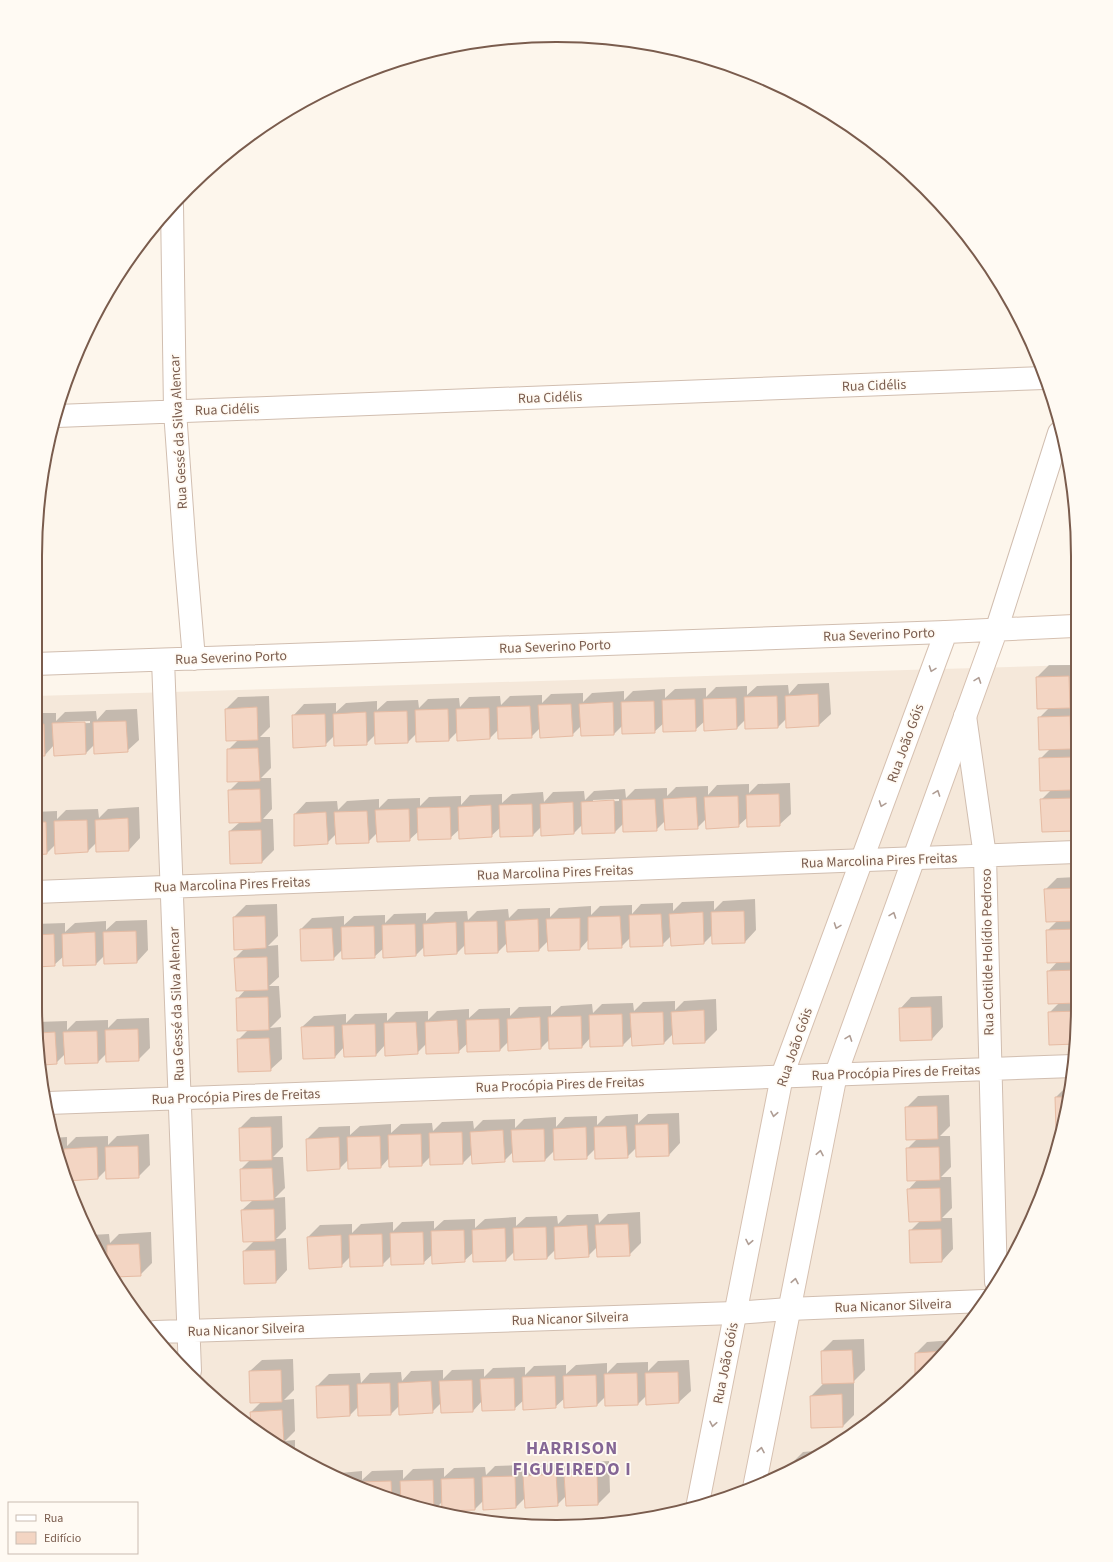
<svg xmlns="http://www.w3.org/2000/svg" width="1113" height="1562" font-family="'Source Sans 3',sans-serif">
<rect width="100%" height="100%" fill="#fdf6ec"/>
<!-- residential -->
<path fill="#f5e8da" d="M1075,665L1077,1039L1060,1141L1024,1236L970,1323L900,1398L846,1439L756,1487L624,1523H488L389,1499L326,1473L212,1397L123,1295L75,1205L53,1141L35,1006V696Z"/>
<!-- shadow -->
<path fill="#0003" fill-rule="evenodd" d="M1049,665H1075V702L1071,705H1075V744L1072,746H1075L1076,828L1073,830L1042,799L1051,790L1040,759L1050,749L1039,718L1049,708L1037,677Z
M829,683L831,714L819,725L787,727V718L778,727L746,719L737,728L705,721L695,730L664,723L654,732L623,725L614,734L581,726L572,735L540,728L531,737L499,729L490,738L458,731L449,740L417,733L408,742L376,734L366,744L335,735L325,745L293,716L304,704L336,703V712L346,703L377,701V710L387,701L418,700L419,708L428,699L459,698L460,707L469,697L500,696L501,705L510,696L542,695V703L551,694L583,693V702L592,693L624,691V700L633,691L665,689V698L675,689L706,688V697L716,687L747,686V695L757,686L788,685L789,694L798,684Z
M269,696L270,727L260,737H270L271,768L261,778H271L272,809L263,819H273L274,850L262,862L231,863L230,831L240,822L229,791L239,781L228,750L238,740L226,709L238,697Z
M137,709L139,740L127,751L95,744L86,753L54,745L45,755H35V713H56V721L65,712L96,711L97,720L106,710ZM90,721V723L64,724V722Z
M790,783L791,814L779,825L748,817L738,826L706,819L697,828L665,821L656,830L624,823L615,832L583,833V824L574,833L542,826L533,835L501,827L491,836L460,829L450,838L419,831L409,840L377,833L368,842L336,834L327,843L295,814L306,802L337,801L338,810L347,801L379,799V808L388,799L420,798V806L429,797L461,796V805L470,795L502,794V803L512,794L543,792L544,802L553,792L584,791L585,800L594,791L625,789L626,798L635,789L667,788V796L676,787L708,786V795L717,785L749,784V793L758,784ZM619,799V801L593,802V800Z
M139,807L140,838L129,850L97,842L88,851L56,844L47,853L35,854V812L57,811V819L66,810L98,809L99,818L108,809Z
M1076,877L1077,1039L1076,1043L1050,1044L1049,1013L1059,1003L1048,972L1057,962L1047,931L1057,921L1045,890L1057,878Z
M755,899L756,930L745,942L713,934L704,943L671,936L662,945L630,938L621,947L589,939L580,949L549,950L548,941L539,950L507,943L498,952L466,944L457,953L425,946L416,955L384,948L374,957L343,949L333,959L301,929L312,918L344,916V925L354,916L385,915V923L394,914L426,913V921L435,912L467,911L468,920L477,911L508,909L509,918L518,909L550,908V917L559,908L591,906V915L600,906L632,905V914L641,904L673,903V911L682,902L714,901V910L723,901Z
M277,904L278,936L268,946L278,945L279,977L269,986H279L281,1017L270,1028L281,1027L282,1059L270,1070L238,1040L248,1030L237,999L246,989L235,958L245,948L234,917L246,905Z
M147,920L148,950L137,962L105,955L96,964L64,956L54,965L35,966V924L65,923V932L75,923L106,921V930L116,921Z
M942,996L943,1027L932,1039L900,1009L911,997Z
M716,999L717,1030L705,1042L674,1043L673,1034L664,1043L632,1036L623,1045L591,1046V1037L582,1047L550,1039L541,1048L509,1041L500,1050L468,1043L458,1052L426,1044L417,1053L385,1045L376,1055L345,1056L344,1047L335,1057L302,1027L314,1016L346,1014V1023L355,1014L387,1013V1021L396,1012L428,1011V1020L437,1011L469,1009V1018L479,1009L510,1008V1016L519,1007L551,1006V1015L561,1006L592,1004L593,1013L602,1004L633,1003L634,1011L643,1002L675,1001V1010L684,1001Z
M149,1018L150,1048L138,1060L107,1053L98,1062L65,1054L56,1063L43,1064L37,1022L67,1021V1030L76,1021L108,1020V1028L117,1019Z
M1067,1086H1069L1062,1129L1056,1097Z
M949,1095L950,1126L940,1136H950L951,1167L941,1177H951L952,1208L942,1218H952L953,1249L942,1261L910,1231L920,1221L908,1190L918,1179L907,1149L917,1139L906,1108L918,1096Z
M679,1113L680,1143L669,1155L637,1147L627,1157L595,1149L586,1158L554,1151L545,1160L514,1161L513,1152L504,1161L472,1154L463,1163L431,1164V1156L422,1165L390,1157L381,1167L349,1159L340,1168L308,1169L307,1139L319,1127L350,1126V1135L360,1126L391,1124V1133L401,1124L432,1123L433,1131L442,1122L473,1121L474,1129L483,1120L515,1119V1128L524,1119L556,1117V1127L565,1117L597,1116V1125L606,1116L638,1114V1123L648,1114Z
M282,1116L283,1147L273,1157H283L285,1188L275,1198L285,1197L286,1229L276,1239L286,1238L287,1270L276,1282L244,1251L254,1241L242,1210L253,1200L241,1169L251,1159L240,1128L251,1117Z
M149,1134L150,1165L138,1177L107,1169L98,1178L65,1171L64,1172L52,1138L67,1137V1146L76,1137L108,1136V1145L117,1136Z
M1061,1134L1060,1141L1057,1149V1138Z
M640,1212L641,1243L629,1255L597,1247L588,1256L556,1249L547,1258L515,1251L506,1260L474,1252L464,1261L433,1254L423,1263L392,1255L382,1265L350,1257L341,1266L308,1237L320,1225L352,1224V1233L361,1224L393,1222V1231L402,1222L434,1221V1229L444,1220L475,1219V1228L485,1219L516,1217V1226L526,1217L557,1216L558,1224L567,1215L598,1214L599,1223L608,1214Z
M151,1232L152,1263L140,1275L108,1267L91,1235L109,1234L110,1243L119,1234Z
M864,1339L865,1370L852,1383H854V1415L843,1426L811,1396L824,1383L822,1351L833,1340Z
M954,1340L916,1380V1353L927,1342Z
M293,1359L294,1390L284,1400L294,1399L295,1431L285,1441L295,1440V1453L252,1424L251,1412L261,1402L250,1371L262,1360Z
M689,1360L691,1391L679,1402L647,1395L638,1404L606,1396L596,1406L565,1398L555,1407L524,1400L514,1409L482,1401L473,1411L441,1403L432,1412L400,1405L391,1414L359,1406L350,1415L317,1386L329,1374L360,1373L361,1383L370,1373L401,1372L402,1381L411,1371L443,1370V1379L452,1370L484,1369V1377L493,1368L525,1367V1375L534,1366L566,1365V1374L576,1365L607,1363V1373L617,1363L648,1362V1371L658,1361Z
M825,1450L792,1468V1463L803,1452Z
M609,1461L610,1492L598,1504L567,1505L566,1496L557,1505L525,1498L516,1507L484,1509V1500L475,1509L443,1501L434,1510L389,1499L329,1474L362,1471V1480L372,1471L403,1470V1479L413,1469L444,1468V1477L454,1468L485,1467L486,1475L495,1466L526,1465L527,1474L536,1465L568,1463V1472L577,1463Z"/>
<!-- building -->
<path fill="#f3d5c3" stroke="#e6bba3" d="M1069,676L1070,708L1037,709L1036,677Z
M818,694L819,726L786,728L785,696Z
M777,696L778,728L745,729L744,697Z
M736,698L737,729L704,731L703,699Z
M695,699L696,731L663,732L662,700Z
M654,701L655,733L622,734L621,702Z
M613,702L614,735L581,736L579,704Z
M571,704L573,736L540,738L538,705Z
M530,706L532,738L498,739L497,707Z
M257,707L258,740L226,741L225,709Z
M489,708L490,739L457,741L456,709Z
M448,709L449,741L416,742L415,710Z
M407,711L408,743L375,744L374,712Z
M366,712L367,745L334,746L333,714Z
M325,714L326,746L293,748L292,715Z
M1070,716L1071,749L1039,750L1038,717Z
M126,721L128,752L94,754L93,722Z
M85,722L86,754L54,756L52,723Z
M35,724H44L45,756H35Z
M258,748L260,781L227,782V749Z
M1072,757L1073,790L1040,791L1039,758Z
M260,789L261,822L229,823L228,790Z
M779,794L780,826L747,827L746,795Z
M738,796L739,827L706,829L704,797Z
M696,797L698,829L665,830L663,799Z
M1073,798L1074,831L1042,832L1040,799Z
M655,799L657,831L623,832L622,800Z
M614,800L615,833L582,834L581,802Z
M573,802L574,834L541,836L540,804Z
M532,804L533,836L500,837L499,805Z
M491,805L492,837L459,839L458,807Z
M450,807L451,839L418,840L417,808Z
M409,809L410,841L377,842L375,810Z
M367,811L369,843L336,844L334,812Z
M326,812L328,844L294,846V814Z
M128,818L129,851L96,852L95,820Z
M87,820L88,852L55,854L54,821Z
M35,822H46L47,854L35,855Z
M261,830L262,863L230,864L229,831Z
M1076,888V921L1046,922L1044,889Z
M744,911L745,943L712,944L711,912Z
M703,912L704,944L671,946L669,914Z
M661,914L663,946L630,947L629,915Z
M265,916L266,948L234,950L233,917Z
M620,916L622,948L588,949V917Z
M580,918V950L548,951L546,919Z
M538,919L539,951L507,952L505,921Z
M497,921L498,953L465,954L464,922Z
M456,922L457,954L424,956L423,924Z
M415,924L416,956L383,958L382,925Z
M374,926L375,958L342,959L341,927Z
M332,928L334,960L301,961L300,929Z
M1076,929V962L1047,963L1046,930Z
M136,931L137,963L104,964L103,932Z
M95,932L96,965L63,966L62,934Z
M54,934L55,966L35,967V935Z
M267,957L268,990L236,991L234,958Z
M1076,970L1077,1003L1048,1004L1047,971Z
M268,997L269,1030L237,1031L236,998Z
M931,1007L932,1040L900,1041L899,1008Z
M704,1010L705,1043L673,1044L671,1012Z
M1077,1011L1076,1044L1049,1045L1048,1012Z
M663,1012L664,1044L632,1046L630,1013Z
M622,1014L623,1046L590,1047L589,1015Z
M581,1016L582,1048L549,1049L548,1017Z
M540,1017L541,1049L508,1051L507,1019Z
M499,1019L500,1051L467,1052L466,1020Z
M457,1020L459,1053L426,1054L425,1022Z
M416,1022L418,1054L385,1056L384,1023Z
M375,1024L376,1056L344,1057L342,1025Z
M334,1026L335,1058L303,1059L301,1027Z
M138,1029L139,1061L106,1062L105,1030Z
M97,1031L98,1063L65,1064L63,1032Z
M55,1032L57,1064L43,1065L39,1033Z
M269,1038L271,1071L238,1072L237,1039Z
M1055,1097H1067L1062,1130H1056Z
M937,1106L938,1139L906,1140L905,1107Z
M668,1124L669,1156L636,1157L635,1125Z
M626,1126L628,1158L595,1159L594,1127Z
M271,1127L272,1160L240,1161L239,1128Z
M586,1127L587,1159L554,1160L553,1129Z
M544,1129L545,1161L513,1162L511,1130Z
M503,1130L505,1162L472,1164L470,1132Z
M462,1132L463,1164L430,1165L429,1133Z
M421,1134L422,1166L389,1167L388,1135Z
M380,1136L381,1168L348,1169L347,1137Z
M339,1137L340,1169L307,1171L306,1139Z
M138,1146L139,1178L106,1179L105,1147Z
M97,1147L98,1179L66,1181L64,1149Z
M939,1147L940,1180L907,1181L906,1148Z
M272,1168L274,1200L241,1201L240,1169Z
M940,1188L941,1221L909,1222L907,1189Z
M274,1209L275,1241L243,1242L241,1210Z
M628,1224L630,1256L597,1257L595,1225Z
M587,1225L589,1257L555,1259L554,1227Z
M546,1227L547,1259L514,1260L513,1228Z
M505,1228L506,1261L473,1262L472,1230Z
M941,1229L942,1262L910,1263L909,1230Z
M464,1230L465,1262L432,1264L431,1231Z
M423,1232L424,1264L391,1265L390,1233Z
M382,1234L383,1266L350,1267L349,1235Z
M341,1235L342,1267L309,1269L307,1237Z
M139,1244L141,1276L113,1277L107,1266V1245Z
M275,1250L276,1283L244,1284L243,1251Z
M852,1350L854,1383L822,1384L821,1351Z
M944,1351L915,1381V1353Z
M281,1370L282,1402L250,1403L249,1371Z
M678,1372L679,1403L646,1405L645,1373Z
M637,1373L638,1405L605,1406L604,1374Z
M596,1375L597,1406L564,1408L563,1376Z
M555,1376L556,1408L523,1410L522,1377Z
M514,1378L515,1410L482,1411L480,1379Z
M472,1380L473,1412L441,1413L439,1381Z
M431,1381L433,1413L399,1415L398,1383Z
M390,1383L391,1415L358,1416L357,1384Z
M349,1385L350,1416L317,1418L316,1386Z
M842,1394L843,1427L811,1428L810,1396Z
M282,1410L284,1443L251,1423L250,1412Z
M597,1473L598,1505L566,1506L564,1474Z
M556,1474L558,1506L525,1508L523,1476Z
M515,1476L516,1508L483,1510L482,1477Z
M474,1478L475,1510L442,1511L441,1479Z
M433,1480L434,1510L401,1502L400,1481Z
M391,1481L392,1500L359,1487V1482Z"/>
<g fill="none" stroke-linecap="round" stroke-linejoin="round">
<!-- street casing -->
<g stroke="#d1beb0" stroke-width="24">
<path id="street" d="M172,205L175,411L185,552L194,659
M57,416L1044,378
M997,628L1059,433
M163,660L190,1371
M35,664L946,632
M965,716L985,856L996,1282
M35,892L1076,852
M48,1103L1073,1066
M155,1332L735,1313L789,1309L984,1301"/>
</g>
<!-- secondary casing -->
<g stroke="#d6c0b0" stroke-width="24">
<path id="secondary" d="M754,1488L836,1074L997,628
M698,1503L782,1076L946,632L1074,626"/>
</g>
<!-- street -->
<use href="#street" stroke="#fff" stroke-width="22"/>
<!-- secondary -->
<use href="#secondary" stroke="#fff" stroke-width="22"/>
</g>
<!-- one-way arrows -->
<defs><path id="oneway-chevron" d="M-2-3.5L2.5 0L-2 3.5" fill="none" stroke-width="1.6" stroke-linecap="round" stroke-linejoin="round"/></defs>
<g stroke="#af9d94">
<use href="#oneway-chevron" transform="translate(932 669) rotate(110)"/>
<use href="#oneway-chevron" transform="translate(978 680) rotate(-70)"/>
<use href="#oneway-chevron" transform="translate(937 793) rotate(-70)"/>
<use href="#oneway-chevron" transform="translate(882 804) rotate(110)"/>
<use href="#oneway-chevron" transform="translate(893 915) rotate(-70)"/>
<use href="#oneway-chevron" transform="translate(837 926) rotate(110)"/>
<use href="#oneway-chevron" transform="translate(849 1038) rotate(-70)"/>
<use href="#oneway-chevron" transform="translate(774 1114) rotate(101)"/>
<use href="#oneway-chevron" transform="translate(820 1153) rotate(-79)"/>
<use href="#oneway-chevron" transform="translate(749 1242) rotate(101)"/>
<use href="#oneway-chevron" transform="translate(795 1281) rotate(-79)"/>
<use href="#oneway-chevron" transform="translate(713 1424) rotate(101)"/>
<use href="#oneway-chevron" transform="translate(761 1450) rotate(-79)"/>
</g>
<g text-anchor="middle" stroke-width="3.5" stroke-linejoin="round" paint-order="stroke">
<!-- street labels -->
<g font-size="14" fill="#7a5c4d" stroke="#fffaf3">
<text transform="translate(874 385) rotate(-2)" y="5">Rua Cidélis</text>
<text transform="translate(550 397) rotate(-2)" y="5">Rua Cidélis</text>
<text transform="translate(227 409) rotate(-2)" y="5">Rua Cidélis</text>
<text transform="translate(178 432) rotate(-93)" y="5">Rua Gessé da Silva Alencar</text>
<text transform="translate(879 634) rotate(-2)" y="5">Rua Severino Porto</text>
<text transform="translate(555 646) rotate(-2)" y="5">Rua Severino Porto</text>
<text transform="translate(231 657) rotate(-2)" y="5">Rua Severino Porto</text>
<text transform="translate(905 743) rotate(-70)" y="5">Rua João Góis</text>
<text transform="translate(879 860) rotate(-2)" y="5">Rua Marcolina Pires Freitas</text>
<text transform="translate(555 872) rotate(-2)" y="5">Rua Marcolina Pires Freitas</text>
<text transform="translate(232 884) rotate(-2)" y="5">Rua Marcolina Pires Freitas</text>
<text transform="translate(987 952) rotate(-91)" y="5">Rua Clotilde Holídio Pedroso</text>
<text transform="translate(176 1004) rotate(-92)" y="5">Rua Gessé da Silva Alencar</text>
<text transform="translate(794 1047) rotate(-71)" y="5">Rua João Góis</text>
<text transform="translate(896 1072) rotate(-2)" y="5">Rua Procópia Pires de Freitas</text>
<text transform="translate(560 1084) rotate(-2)" y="5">Rua Procópia Pires de Freitas</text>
<text transform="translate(236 1096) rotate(-2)" y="5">Rua Procópia Pires de Freitas</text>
<text transform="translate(893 1305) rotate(-2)" y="5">Rua Nicanor Silveira</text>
<text transform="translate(570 1318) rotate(-2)" y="5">Rua Nicanor Silveira</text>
<text transform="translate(246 1329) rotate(-2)" y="5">Rua Nicanor Silveira</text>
<text transform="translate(725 1363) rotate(-79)" y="5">Rua João Góis</text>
</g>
<!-- district labels -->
<g font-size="18" font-weight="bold" letter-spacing="1" fill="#846695" stroke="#fffaf3">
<text x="572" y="1454">HARRISON<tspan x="572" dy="21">FIGUEIREDO I</tspan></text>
</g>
</g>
<!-- crop -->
<path d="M0 0H1113V1562H0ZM556 42H557A514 514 0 0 1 1071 556V1006A514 514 0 0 1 557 1520H556A514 514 0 0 1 42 1006V556A514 514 0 0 1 556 42Z" fill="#fffaf3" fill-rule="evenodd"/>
<path fill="none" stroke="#7a5c4d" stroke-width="2" d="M556 42H557A514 514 0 0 1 1071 556V1006A514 514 0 0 1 557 1520H556A514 514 0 0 1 42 1006V556A514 514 0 0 1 556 42Z"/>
<!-- legend -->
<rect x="8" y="1502" width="130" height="52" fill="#fffaf3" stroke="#cabbb1"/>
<rect x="16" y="1515" width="20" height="6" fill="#ffffff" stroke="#cabbb1"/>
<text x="44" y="1522" font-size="12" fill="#7a5c4d">Rua</text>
<rect x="16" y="1532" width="20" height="12" fill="#f3d5c3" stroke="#cabbb1"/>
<text x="44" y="1542" font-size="12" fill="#7a5c4d">Edifício</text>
</svg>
